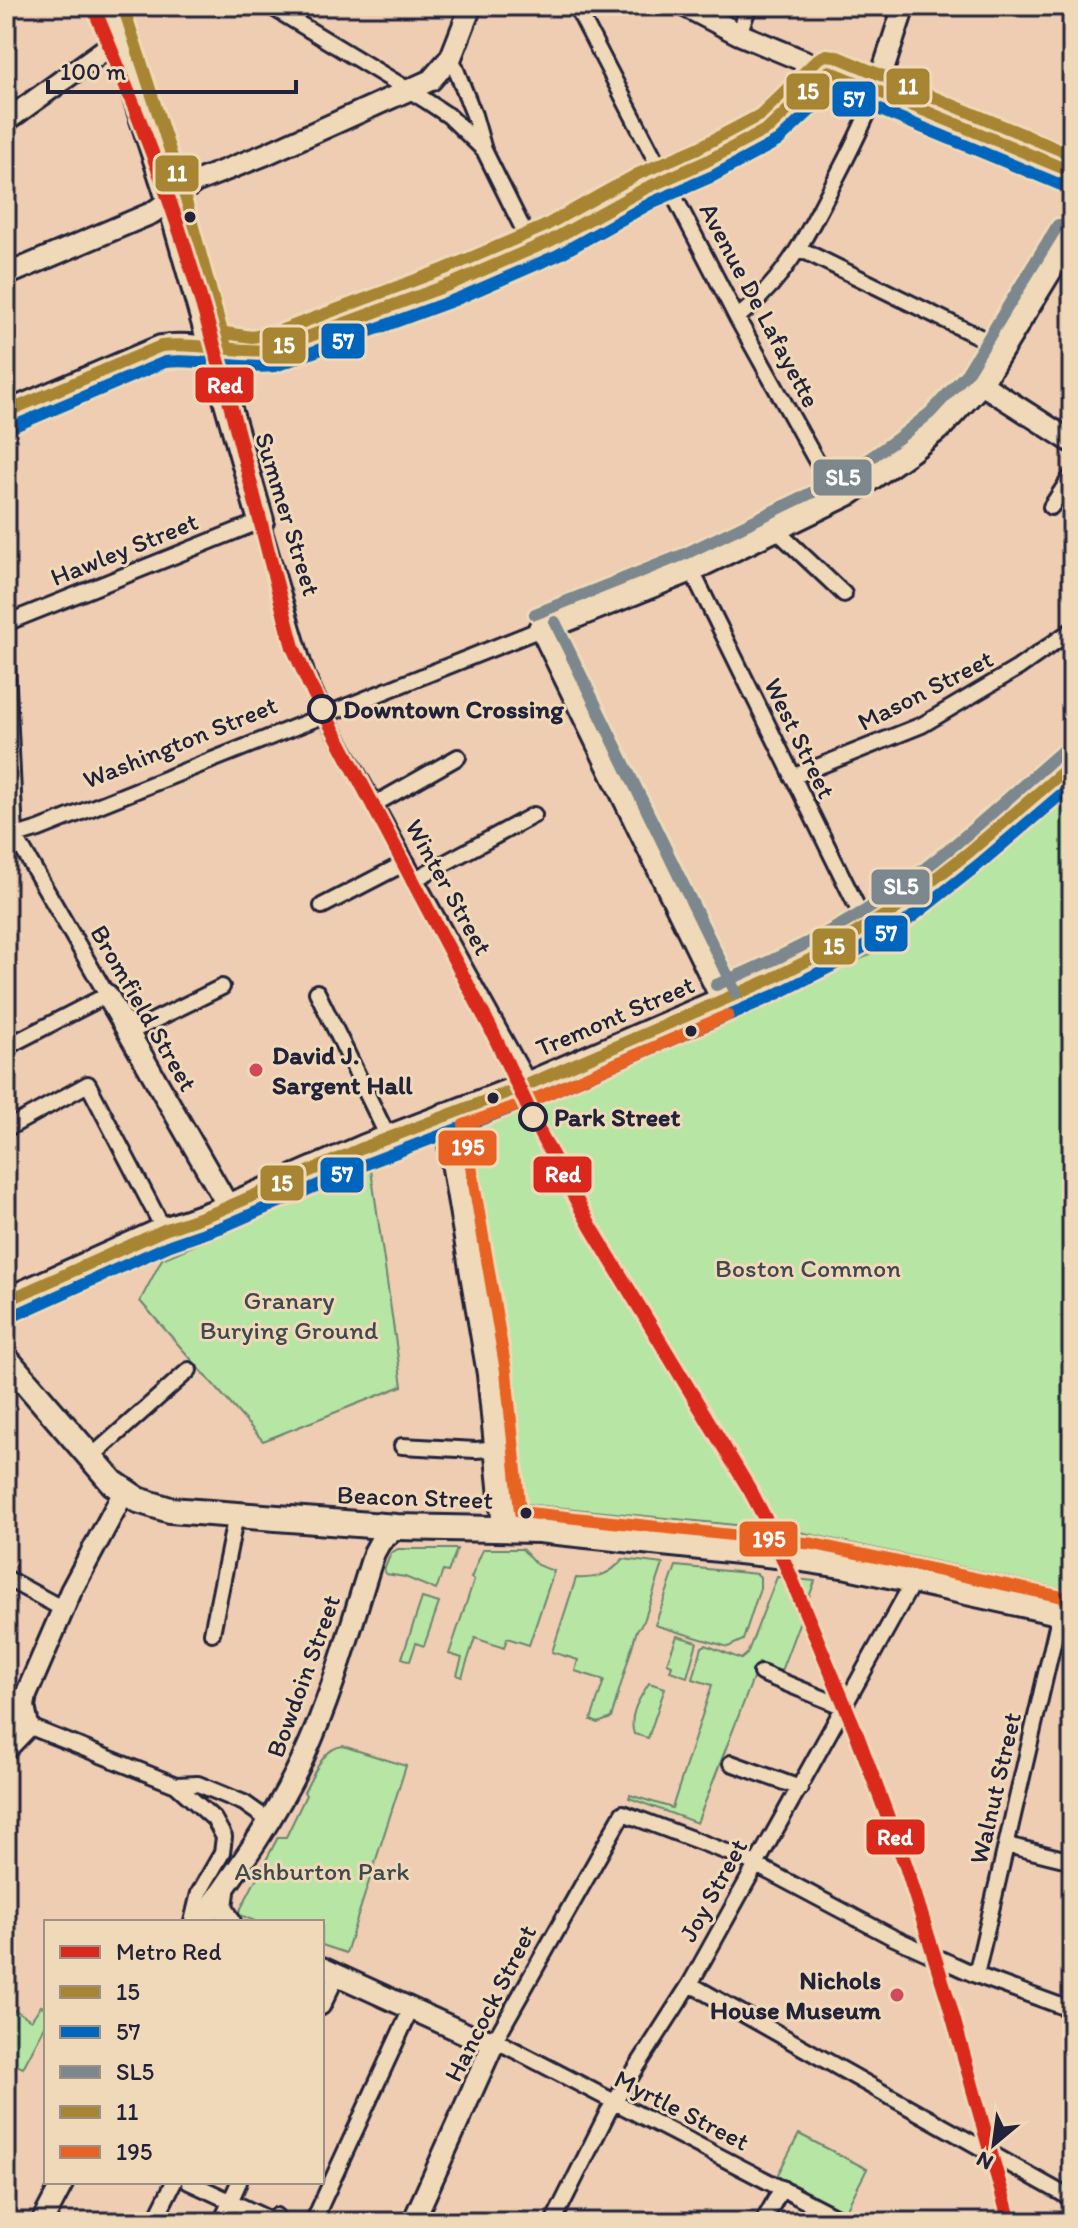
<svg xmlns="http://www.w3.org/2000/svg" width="1078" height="2228" font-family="Itim,sans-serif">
<rect width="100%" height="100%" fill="#eecdb2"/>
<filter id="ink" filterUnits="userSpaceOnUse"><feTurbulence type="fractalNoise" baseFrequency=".0125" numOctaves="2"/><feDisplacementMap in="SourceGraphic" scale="16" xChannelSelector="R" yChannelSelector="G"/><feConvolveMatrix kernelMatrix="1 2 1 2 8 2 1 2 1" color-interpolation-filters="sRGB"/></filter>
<g filter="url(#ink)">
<!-- green -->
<path fill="#b7e5a3" stroke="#6c846f" stroke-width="2" d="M1072,791V1591L795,1531L525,1504L468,1140L475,1126L488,1119L867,956L906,928Z
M371,1170L402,1386L263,1441L140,1301L162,1259Z
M398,1549H457L448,1572L443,1571L436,1590L405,1577L386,1574L384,1570L391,1553Z
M483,1549H522L537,1565L554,1571L529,1645L507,1638L504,1648L475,1638L462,1677L457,1675L462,1658L449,1654L474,1580L471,1578Z
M623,1559L663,1564L644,1621L637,1630L611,1718L598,1723L591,1720L604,1680L575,1671L578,1660L552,1652L576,1578C596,1579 610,1575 623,1559Z
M676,1566L757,1574L760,1577V1588L743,1640L728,1647L655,1625Z
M777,1577L815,1581L781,1671L759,1663L697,1823L629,1798L630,1795L672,1808L712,1685L693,1679L702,1647L706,1645L741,1659L747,1654Z
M422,1598L439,1603L424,1646L416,1643L410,1661L402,1658Z
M677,1636L697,1642L687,1677L670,1671L672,1665L667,1663Z
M649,1683L665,1688L648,1738L634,1734C628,1715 639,1699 649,1683Z
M343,1746L406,1766L346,1953L322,1945V1922H257L238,1914L276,1841L278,1837H286L306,1795L304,1792C314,1775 322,1748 343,1746Z
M41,2006L46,2008V2024L23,2068L6,2060V2023L15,2010L31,2020Z
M799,2134L867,2169L845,2212L777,2176Z"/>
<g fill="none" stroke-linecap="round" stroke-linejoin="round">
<!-- street casing -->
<g stroke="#22223b" stroke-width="20">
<path id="street" d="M270,6L425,100L449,116L484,150
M576,6L737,318L837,498
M739,34L749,6
M451,57L474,115L484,150L533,249
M800,249L1002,348
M737,318C787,277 805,239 834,182C849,153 865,123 876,92
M1051,507L1072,475
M774,528L844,594
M691,569L867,927
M6,623L261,521L307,676L325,715L529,1084
M6,645L15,836L107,995L6,1047
M792,777L922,725L1018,668L1072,630
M375,804L458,757
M6,839L39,829L541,629
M417,878L534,815
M322,906L407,862
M317,992L388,1137
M128,1033L222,987
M6,1129L88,1084L164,1230
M402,1446L476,1450L499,1448
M91,1457L189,1370
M6,1578L63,1609
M212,1633L236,1515
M761,1673L844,1707
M28,1726L176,1785L198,1784L244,1803L268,1820
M731,1763L800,1788
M176,1785L214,1819L224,1837L222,1853L199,1893L192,1922
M1007,1845L1072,1861
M976,1975L1060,1613
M690,1984L1072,2199
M322,2007L338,1974
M189,2182L273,2221L276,2216
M154,2222L174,2182
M221,2222L239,2182
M313,2222L411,2009
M553,2222L608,2112L690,1984L914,1580
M763,2222L782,2188
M846,2222L495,2040L623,1813L743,1858L892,1937L976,1975L1072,2010"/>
</g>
<!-- secondary casing -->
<g stroke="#22223b" stroke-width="26">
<path id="secondary" d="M685,6L739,34L1072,172
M876,92L904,6
M6,121L118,40
M6,275L152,213L195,182L264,155L431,80L451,57L471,6
M980,383L1072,442
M6,412L161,346C198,340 234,356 272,350L451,284L550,241L646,188L705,162L769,128L829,71
M541,629L722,1000
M107,995L228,1206
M6,1749L28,1726L24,1706L26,1695L71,1591L124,1492
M224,1892L222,1907L230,1922
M200,1922C238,1869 277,1815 304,1756C334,1691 352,1621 374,1553L380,1542L397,1527
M322,1968L471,2036L495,2040L413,2222
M42,2222L63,2182"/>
</g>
<!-- primary casing -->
<g stroke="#22223b" stroke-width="30">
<path id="primary" d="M106,6L169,199L261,521
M541,629L691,569L850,492L910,450L941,425L980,383L1072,233
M446,1115L490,1374L505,1527
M6,1301L164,1230L216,1212L365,1147L529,1084L769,980L823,953L897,908L968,853L1072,764
M6,1359L113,1483L138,1500L170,1510L397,1527L539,1530L776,1555L848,1566L1072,1615"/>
</g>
<!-- street -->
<use href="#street" stroke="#efd9b8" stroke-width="14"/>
<!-- secondary -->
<use href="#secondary" stroke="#efd9b8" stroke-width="20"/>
<!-- primary -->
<use href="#primary" stroke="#efd9b8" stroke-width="24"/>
<!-- bus-1 casing -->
<g stroke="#efd9b8" stroke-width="18">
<path id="bus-1" d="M6,412L161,346C198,342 235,353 272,350L451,284L550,241L646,188L705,162L769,128L829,71L1072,172
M6,1301L164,1230L216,1212L365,1147L529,1084L769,980L823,953L897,908L968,853L1072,764"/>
</g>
<!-- bus-2 casing -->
<g stroke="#efd9b8" stroke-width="18">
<path id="bus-2" d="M12,427L165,362C202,358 238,370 275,366L457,299L558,255L653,202L713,176L778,141L832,90L1066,187
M13,1316L170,1245L222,1227L371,1162L535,1099L775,995L830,967L907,921L978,865L1072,785"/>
</g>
<!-- bus-3 casing -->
<g stroke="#efd9b8" stroke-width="18">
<path id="bus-3" d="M535,614L685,554L842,478L900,437L930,413L967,373L1058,225
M555,622L736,993
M716,985C767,964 817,940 865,911C936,866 998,807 1061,752"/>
</g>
<!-- bus-4 casing -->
<g stroke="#efd9b8" stroke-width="18">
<path id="bus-4" d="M123,6L184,194L225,343
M212,331L252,337L274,333L445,269L543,227L638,174L698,148L760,115L818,59L826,55L835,56L1072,155"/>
</g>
<!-- bus-5 casing -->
<g stroke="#efd9b8" stroke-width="18">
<path id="bus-5" d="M728,1015L535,1099L464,1125L506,1371L520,1512L814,1544L1072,1599"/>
</g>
<!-- bus-1 -->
<use href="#bus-1" stroke="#a78532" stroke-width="12"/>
<!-- bus-2 -->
<use href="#bus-2" stroke="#0065bd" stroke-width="12"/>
<!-- bus-3 -->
<use href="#bus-3" stroke="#7c878e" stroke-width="12"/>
<!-- bus-4 -->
<use href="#bus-4" stroke="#a78532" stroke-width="12"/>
<!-- bus-5 -->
<use href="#bus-5" stroke="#e86223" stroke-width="12"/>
<!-- metro-1 casing -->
<g stroke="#efd9b8" stroke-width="20">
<path id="metro-1" d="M93,6C124,81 155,155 180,232C224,368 256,509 293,647L309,684L490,1027L541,1135L591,1227L751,1492L770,1528L854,1727L906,1866L949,2003L1010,2222"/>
</g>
<!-- metro-1 -->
<use href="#metro-1" stroke="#da291c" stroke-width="14"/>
</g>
</g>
<!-- markers -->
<g fill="#22223b" stroke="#efd9b8" stroke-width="3">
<circle cx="190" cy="217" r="7"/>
<circle cx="691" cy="1031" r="7"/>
<circle cx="493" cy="1098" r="7"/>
<circle cx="526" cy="1513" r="7"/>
</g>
<g fill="#efd9b8" stroke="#22223b" stroke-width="4">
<circle cx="322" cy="709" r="13"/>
<circle cx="533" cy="1117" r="13"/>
</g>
<g fill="#d1495b" stroke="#efd9b8" stroke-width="3">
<circle cx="256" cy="1070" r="8"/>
<circle cx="897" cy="1995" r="8"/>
</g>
<g text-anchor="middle" stroke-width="6" stroke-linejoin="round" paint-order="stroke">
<!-- street labels -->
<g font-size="26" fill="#22223b" stroke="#efd9b8">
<text transform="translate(760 305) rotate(62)" y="9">Avenue De Lafayette</text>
<text transform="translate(288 514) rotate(73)" y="9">Summer Street</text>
<text transform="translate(124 549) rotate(-22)" y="9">Hawley Street</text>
<text transform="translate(925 690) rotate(-27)" y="9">Mason Street</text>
<text transform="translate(800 738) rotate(64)" y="9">West Street</text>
<text transform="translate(180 742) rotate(-22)" y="9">Washington Street</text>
<text transform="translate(449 887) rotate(61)" y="9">Winter Street</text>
<text transform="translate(144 1008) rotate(60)" y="9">Bromfield Street</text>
<text transform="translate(615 1016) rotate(-23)" y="9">Tremont Street</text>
<text transform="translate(415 1497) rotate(2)" y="9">Beacon Street</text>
<text transform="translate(303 1676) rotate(-70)" y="9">Bowdoin Street</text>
<text transform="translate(995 1788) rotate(-77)" y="9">Walnut Street</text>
<text transform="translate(713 1890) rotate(-61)" y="9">Joy Street</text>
<text transform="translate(490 2003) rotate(-63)" y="9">Hancock Street</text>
<text transform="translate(682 2110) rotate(27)" y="9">Myrtle Street</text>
</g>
<!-- stop labels -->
<g font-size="26" font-weight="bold" fill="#22223b" stroke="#efd9b8" text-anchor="start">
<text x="343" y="718">Downtown Crossing</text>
<text x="554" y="1126">Park Street</text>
</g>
<!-- poi labels -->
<g font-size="26" font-weight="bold" fill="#22223b" stroke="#efd9b8" text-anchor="start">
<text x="272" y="1064">David J.<tspan x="272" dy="30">Sargent Hall</tspan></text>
<text x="881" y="1989" text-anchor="end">Nichols<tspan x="881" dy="30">House Museum</tspan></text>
</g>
<!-- park labels -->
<g font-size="26" fill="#404950" stroke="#efd9b8">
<text x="808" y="1277">Boston Common</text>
<text x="289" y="1309">Granary<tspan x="289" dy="30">Burying Ground</tspan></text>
<text x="322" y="1880">Ashburton Park</text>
</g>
</g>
<g stroke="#efd9b8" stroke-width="3">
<rect x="885" y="67" width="46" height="39" rx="8" fill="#a78532"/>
<rect x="785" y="72" width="46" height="39" rx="8" fill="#a78532"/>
<rect x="831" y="80" width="46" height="38" rx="8" fill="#0065bd"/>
<rect x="154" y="154" width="46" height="39" rx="8" fill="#a78532"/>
<rect x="320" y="322" width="46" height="38" rx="8" fill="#0065bd"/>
<rect x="261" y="326" width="46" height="39" rx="8" fill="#a78532"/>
<rect x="194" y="366" width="61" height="38" rx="8" fill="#da291c"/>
<rect x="812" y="458" width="61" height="39" rx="8" fill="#7c878e"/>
<rect x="870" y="868" width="61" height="38" rx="8" fill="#7c878e"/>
<rect x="863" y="914" width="46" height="39" rx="8" fill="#0065bd"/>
<rect x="811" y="927" width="46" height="39" rx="8" fill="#a78532"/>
<rect x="437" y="1129" width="61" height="38" rx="8" fill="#e86223"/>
<rect x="532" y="1155" width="61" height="39" rx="8" fill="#da291c"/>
<rect x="319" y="1156" width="46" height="38" rx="8" fill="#0065bd"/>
<rect x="259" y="1164" width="46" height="38" rx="8" fill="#a78532"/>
<rect x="738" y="1520" width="61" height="38" rx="8" fill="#e86223"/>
<rect x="865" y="1818" width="61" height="38" rx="8" fill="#da291c"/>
</g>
<g font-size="22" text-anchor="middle" font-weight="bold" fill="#fff">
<text x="908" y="94">11</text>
<text x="808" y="99">15</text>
<text x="854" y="107">57</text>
<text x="177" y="181">11</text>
<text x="343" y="349">57</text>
<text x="284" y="353">15</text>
<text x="225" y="393">Red</text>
<text x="843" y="485">SL5</text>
<text x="901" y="894">SL5</text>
<text x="886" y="941">57</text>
<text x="834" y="954">15</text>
<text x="468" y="1155">195</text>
<text x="563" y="1182">Red</text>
<text x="342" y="1182">57</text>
<text x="282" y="1191">15</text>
<text x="769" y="1547">195</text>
<text x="895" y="1845">Red</text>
</g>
<!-- margin -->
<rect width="1078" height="2228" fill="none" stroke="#efd9b8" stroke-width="32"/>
<rect x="16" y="16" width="1046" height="2196" fill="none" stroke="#22223b" stroke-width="3" filter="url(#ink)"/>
<!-- legend -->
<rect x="44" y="1920" width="280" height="264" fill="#efd9b8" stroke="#9d9086" stroke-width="2"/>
<rect x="60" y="1946" width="40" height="12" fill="#da291c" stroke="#9d9086" stroke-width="2"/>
<text x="116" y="1960" font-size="24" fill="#22223b">Metro Red</text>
<rect x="60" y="1986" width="40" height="12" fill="#a78532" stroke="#9d9086" stroke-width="2"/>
<text x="116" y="2000" font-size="24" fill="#22223b">15</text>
<rect x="60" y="2026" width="40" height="12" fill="#0065bd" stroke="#9d9086" stroke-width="2"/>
<text x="116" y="2040" font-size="24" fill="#22223b">57</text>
<rect x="60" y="2066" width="40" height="12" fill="#7c878e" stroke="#9d9086" stroke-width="2"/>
<text x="116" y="2080" font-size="24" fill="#22223b">SL5</text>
<rect x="60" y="2106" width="40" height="12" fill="#a78532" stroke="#9d9086" stroke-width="2"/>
<text x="116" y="2120" font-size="24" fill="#22223b">11</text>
<rect x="60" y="2146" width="40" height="12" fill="#e86223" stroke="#9d9086" stroke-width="2"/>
<text x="116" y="2160" font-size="24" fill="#22223b">195</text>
<!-- north arrow -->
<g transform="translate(994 2144) rotate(209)" stroke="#efd9b8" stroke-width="6" paint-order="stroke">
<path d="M0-6L14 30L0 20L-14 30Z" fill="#22223b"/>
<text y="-12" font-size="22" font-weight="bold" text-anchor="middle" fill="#22223b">N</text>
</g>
<!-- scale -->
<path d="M48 80v12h248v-12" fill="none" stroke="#22223b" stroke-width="4"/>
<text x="60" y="80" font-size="24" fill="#22223b" stroke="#efd9b8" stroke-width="6" paint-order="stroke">100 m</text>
</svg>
